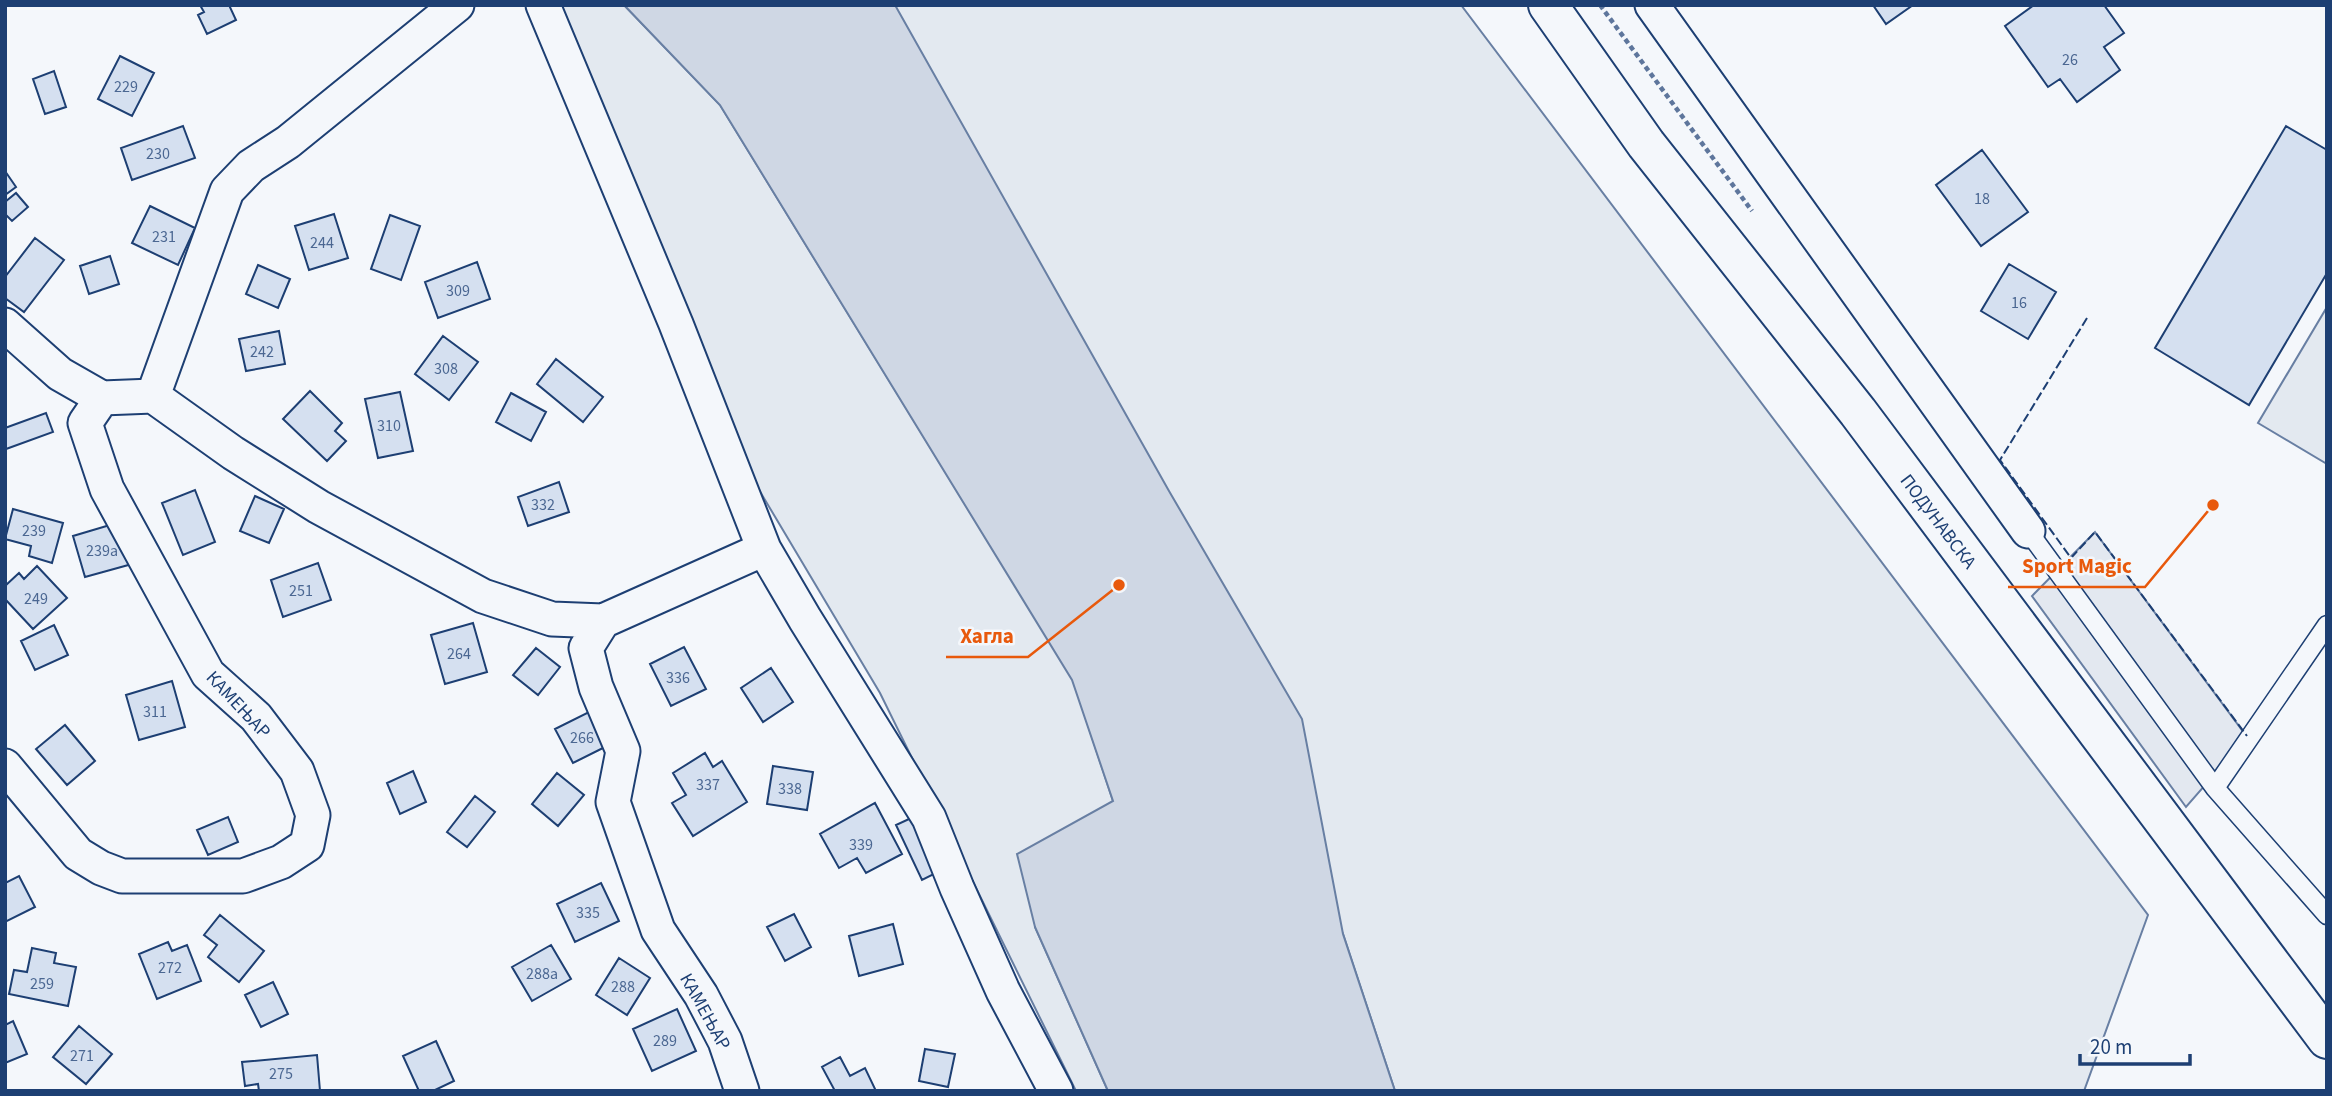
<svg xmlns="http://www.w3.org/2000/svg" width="2332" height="1096" font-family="'Source Sans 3',sans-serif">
<rect width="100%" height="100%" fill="#f4f7fb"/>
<!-- green -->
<path fill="#e3e9f0" stroke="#687fa3" stroke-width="2" d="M559,5H624L720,105L1073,680L1113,801L1035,927L1108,1091H1076L880,693L746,468Z
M890,5H1461L2148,915L2084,1091H1395L1343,934L923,68Z
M2327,307V464L2258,423Z"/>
<!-- parking -->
<path fill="#e3e8f0" stroke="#687fa3" stroke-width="2" d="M2095,532L2247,737L2186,807L2032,596Z"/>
<!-- water -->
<path fill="#cfd7e4" stroke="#687fa3" stroke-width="2" d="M624,5H895L1169,491L1302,719L1343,934L1395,1091H1108L1035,927L1017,854L1113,801L1072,680L720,105Z"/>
<!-- building -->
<path fill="#d5e0f0" stroke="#1d3f73" stroke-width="2" d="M200,5H229L236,20L207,34L198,15L204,12Z
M1873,5H1913L1886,24Z
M2034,5H2104L2124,33L2104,47L2120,70L2077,102L2060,79L2048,87L2005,26Z
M120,56L154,73L132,116L98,99Z
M54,71L66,107L45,114L33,79Z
M183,126L195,158L132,180L121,148Z
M2286,126L2327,150V273L2249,405L2155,348Z
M1982,150L2028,212L1981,246L1936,185Z
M5,171L16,187L5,195Z
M16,193L28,207L12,221L5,214V202Z
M150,206L195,228L178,265L132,243Z
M334,214L348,258L309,270L295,226Z
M390,215L420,226L401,280L371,269Z
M35,238L64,260L24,312L5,298V277Z
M110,256L119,284L89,294L80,266Z
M477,262L490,299L438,318L425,282Z
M2009,264L2056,292L2028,339L1981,311Z
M258,265L290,279L278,308L246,294Z
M279,331L285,364L246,371L239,339Z
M443,336L478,362L449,400L415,374Z
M556,359L603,397L583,422L537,384Z
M310,391L342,423L335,431L346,441L327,461L283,419Z
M400,392L413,451L378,458L365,399Z
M511,393L546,412L531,441L496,422Z
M46,413L53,432L6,449L5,428Z
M559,482L569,512L528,526L518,497Z
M195,490L215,542L183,555L162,503Z
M255,496L284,509L269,543L240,531Z
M13,509L63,523L52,563L29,556L31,546L5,539Z
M120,522L132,564L85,577L73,536Z
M318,563L331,600L283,617L271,580Z
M37,566L67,598L33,629L5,599V586L19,573L24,579Z
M473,623L487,672L445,684L431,635Z
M54,625L68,655L35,670L21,641Z
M684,647L706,689L671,706L650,664Z
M536,648L560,667L538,695L513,675Z
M771,668L793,702L763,722L741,688Z
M172,681L185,727L139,740L126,695Z
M591,711L609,745L573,763L555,729Z
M65,725L95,761L67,785L36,749Z
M705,753L713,767L722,761L747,802L693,836L672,803L686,795L673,773Z
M773,766L813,772L807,810L767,804Z
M413,771L426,802L400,814L387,783Z
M557,773L584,795L558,826L532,804Z
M475,796L495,812L467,847L447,832Z
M875,803L902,854L866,873L857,858L839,868L820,834Z
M922,813L936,873L922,880L896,825Z
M228,817L238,842L208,855L197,830Z
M19,876L35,907L5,922V883Z
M601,883L619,921L575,942L557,904Z
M794,914L811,947L785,961L767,927Z
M220,915L264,951L239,982L208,957L217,945L204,935Z
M893,924L903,964L859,976L849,936Z
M168,942L172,951L187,945L201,981L157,999L139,954Z
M551,945L571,979L532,1001L512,967Z
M32,948L56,953L54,963L76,967L68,1006L9,994L14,970L27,972Z
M619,958L650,978L627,1015L596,995Z
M273,982L288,1014L261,1027L245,995Z
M677,1009L696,1051L652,1071L633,1029Z
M13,1021L27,1054L5,1063V1025Z
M79,1026L112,1054L86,1084L53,1057Z
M436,1041L454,1081L433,1091H419L403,1056Z
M925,1049L955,1054L948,1087L919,1081Z
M317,1055L320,1091H259L258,1084L245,1086L242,1062Z
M840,1057L850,1076L865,1068L876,1091H835L822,1067Z"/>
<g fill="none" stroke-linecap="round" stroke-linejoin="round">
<!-- lane casing -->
<g stroke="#1d3f73" stroke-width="21">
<path id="lane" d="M2028,531L2215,788L2327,915
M2215,788L2327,625"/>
</g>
<!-- street casing -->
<g stroke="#1d3f73" stroke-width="37">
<path id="street" d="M543,5L676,324L764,549L805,619L929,818L957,888L1003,991L1056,1091
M1652,5L2028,531
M5,325L60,374L102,398L153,396L233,453L319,507L483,596L552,619L603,621L764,549
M153,396L227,191L251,166L288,142L457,5
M603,621L586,648L596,687L623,751L613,802L658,930L701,995L725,1041L742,1091
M5,766L78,854L101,868L122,876H243L281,862L307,845L313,815L297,771L256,717L208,674L107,489L85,423L102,398"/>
</g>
<!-- secondary casing -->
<g stroke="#1d3f73" stroke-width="42">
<path id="secondary" d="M1548,5L1646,144L1858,412L2327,1039"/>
</g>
<!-- path -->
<path stroke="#5e769c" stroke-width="4.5" stroke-dasharray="5 3.5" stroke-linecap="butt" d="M1600,5L1752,211"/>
<!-- lane -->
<use href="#lane" stroke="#f4f7fb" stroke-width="18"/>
<!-- street -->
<use href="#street" stroke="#f4f7fb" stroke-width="33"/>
<!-- secondary -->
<use href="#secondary" stroke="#f4f7fb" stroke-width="38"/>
<!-- fence -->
<path stroke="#1d3f73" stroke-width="2" stroke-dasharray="9 3.5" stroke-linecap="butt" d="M2087,318L2000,460L2071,558L2095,532L2247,736"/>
</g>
<g text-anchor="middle" stroke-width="5" stroke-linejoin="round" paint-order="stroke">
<!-- number labels -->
<g font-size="16" fill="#4b6792">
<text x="2070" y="65">26</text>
<text x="126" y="92">229</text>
<text x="158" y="159">230</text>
<text x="1982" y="204">18</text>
<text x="164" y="242">231</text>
<text x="322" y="248">244</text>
<text x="458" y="296">309</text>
<text x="2019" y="308">16</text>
<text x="262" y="357">242</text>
<text x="446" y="374">308</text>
<text x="389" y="431">310</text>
<text x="543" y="510">332</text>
<text x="34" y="536">239</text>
<text x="102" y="556">239a</text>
<text x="301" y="596">251</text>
<text x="36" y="604">249</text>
<text x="459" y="659">264</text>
<text x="678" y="683">336</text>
<text x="155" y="717">311</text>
<text x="582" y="743">266</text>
<text x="708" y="790">337</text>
<text x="790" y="794">338</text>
<text x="861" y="850">339</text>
<text x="588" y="918">335</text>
<text x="170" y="973">272</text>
<text x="542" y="979">288a</text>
<text x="42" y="989">259</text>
<text x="623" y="992">288</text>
<text x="665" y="1046">289</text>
<text x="82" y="1061">271</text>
<text x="281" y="1079">275</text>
</g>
<!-- street labels -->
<g font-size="19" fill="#1d3f73" stroke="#f4f7fb">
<text transform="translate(1939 521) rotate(53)" y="7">ПОДУНАВСКА</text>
<text transform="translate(239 704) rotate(47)" y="7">КАМЕЊАР</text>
<text transform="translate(706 1011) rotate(61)" y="7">КАМЕЊАР</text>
</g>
</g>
<!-- callouts -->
<path fill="none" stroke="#e8590c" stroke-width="2.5" d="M2213 505L2145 587H2008M1119 585L1028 657H946"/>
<g fill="#e8590c" stroke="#f4f7fb" stroke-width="2.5">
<circle cx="2213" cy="505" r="7"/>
<circle cx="1119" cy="585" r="7"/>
</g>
<g font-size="21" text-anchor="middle" font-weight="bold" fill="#e8590c" stroke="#f4f7fb" stroke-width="5" stroke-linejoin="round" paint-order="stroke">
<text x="2077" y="573">Sport Magic</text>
<text x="987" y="643">Хагла</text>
</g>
<!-- border -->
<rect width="2332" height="1096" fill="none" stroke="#1d3f73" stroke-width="14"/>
<!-- scale -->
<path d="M2080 1054v10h110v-10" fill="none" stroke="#1d3f73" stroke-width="3.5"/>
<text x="2090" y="1054" font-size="21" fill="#1d3f73" stroke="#f4f7fb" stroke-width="5" paint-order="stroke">20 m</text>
</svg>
